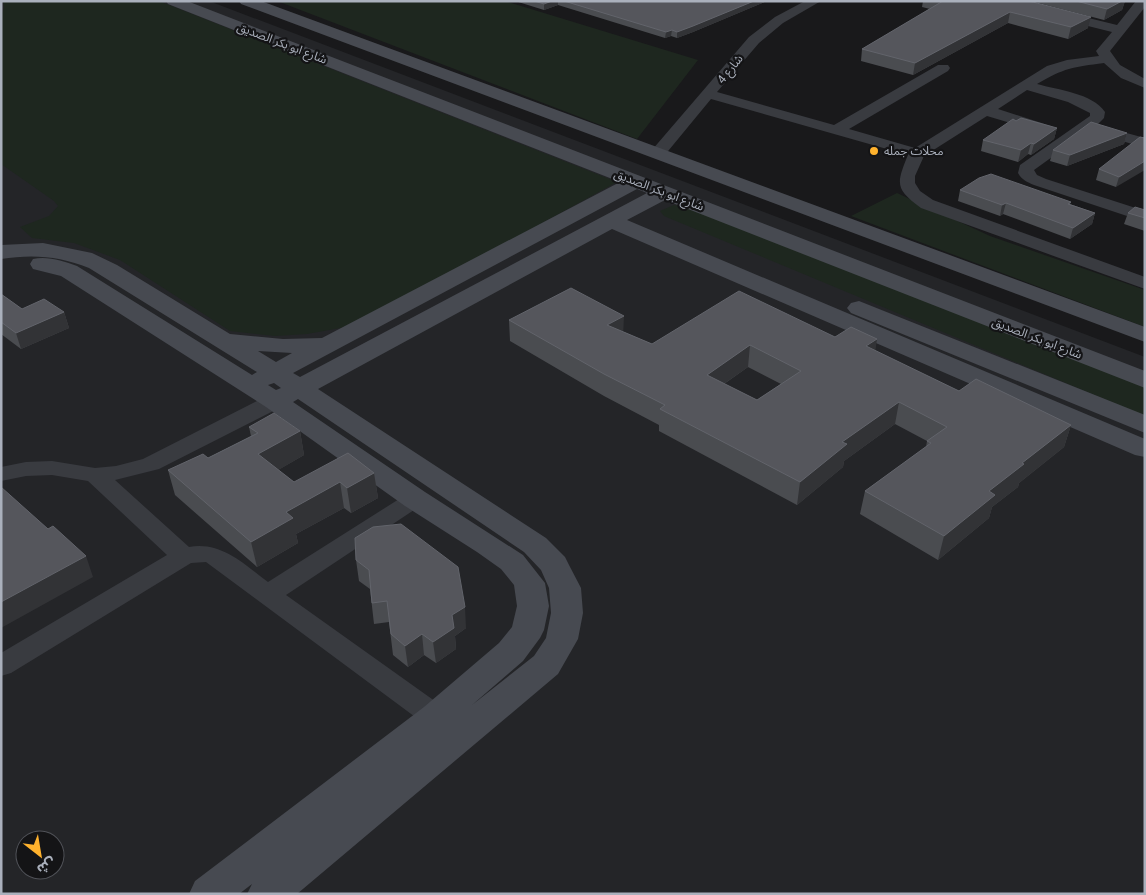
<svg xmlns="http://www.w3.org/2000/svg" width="1146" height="895" font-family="Roboto,'Noto Sans Arabic',sans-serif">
<rect width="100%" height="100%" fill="#19191b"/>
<!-- built -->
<path fill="#242528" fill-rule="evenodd" d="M1,1H209L1145,357V894H1ZM25,840H55V870H25Z"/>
<!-- green -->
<path fill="#1e271f" d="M3,1H159L617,182L385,309L346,327L307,334L275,336L230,331L120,260L74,243L32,238L20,227L49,216L58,206L54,201L1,164V16L4,8Z
M277,1H505L698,60L637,139Z
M897,193L990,236L1145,290V327L851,216Z
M674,205L692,209L1145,386V416L664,216L660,211Z"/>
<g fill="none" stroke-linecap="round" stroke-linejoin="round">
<!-- street -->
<path fill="#393b40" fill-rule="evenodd" d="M805,1H821L783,23L759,43L717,92L834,125L938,65H948L950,68L948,71L849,129L915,148L1047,66L1067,60L1099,56L1096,51L1112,32L1056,18L1054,15L1056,12L1060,11L1117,25L1136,1H1145V7L1110,51L1120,65L1145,79V88L1121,78L1104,63C1073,67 1064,68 1037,84C1058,90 1092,93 1105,112L1104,118L1097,125L1145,138V148L1093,132L1091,129L1034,170L1037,175L1046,179L1145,211V222L1034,185C1027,182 1022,180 1018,173L1020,165L1090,116V113L1068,102L1027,90L998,109L1051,126L1054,129L1051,132H1041L987,116L924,156L915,176V183L920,191L933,200L1145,277V289L921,208C895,189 896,184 908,155L711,99L664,156H652L650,153L652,150L749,37L775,17Z
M275,395L283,396L286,401L283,406L159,469L115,480L189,547C221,541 244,564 268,582L407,494L415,491L423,494L427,499L423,504L286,595L446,709L450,717L446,725L436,728L426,725L206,562L191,563L11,673L1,676V653L167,555L88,481L52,475L26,476L1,481V467L26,462L52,461L95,468L116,466L143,459L267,396Z"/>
<!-- secondary -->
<path fill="#474a51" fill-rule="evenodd" d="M166,1H187L1145,371V388L665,200L627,220L1145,439V457L1135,455L612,229L318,389L546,538L565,557L569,565L581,588L583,613L578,639L558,674L297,894H247L252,884L239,894H189L195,881L424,707L499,643L512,627L517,606L514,585L501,569L477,552L405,506L266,407L61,276L33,269L30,264L33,259C48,256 63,261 77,266L252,375L257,372L89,268C60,256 32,254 1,259V245L43,243L92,253L117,265L230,334L283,339L322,338L620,182L168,4ZM637,189L647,193L300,377L293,373ZM258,351L292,353L276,362ZM274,383L281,388L276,390L268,385ZM298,399L524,552L541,570L549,588L551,613L546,638L534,656L472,705L523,661L540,638L544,630L549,606L545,583L523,555L425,492L293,402Z
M239,1H261L1145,327V342L241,4Z
M859,301L1145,415V433L851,313L847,308L851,303Z"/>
</g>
<!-- wall -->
<path fill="#4a4c50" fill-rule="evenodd" d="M515,1H767L693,32L677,38L671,36L665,38L558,5L544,10Z
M923,1H1029L1088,28L1068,39L1008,23L913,75L861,61L862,49L930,9L922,7Z
M1031,1H1125L1122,10L1104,20Z
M1057,128L1054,139L1031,155L1028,154L1018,162L981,151L983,140Z
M1127,133L1124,144L1067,166L1050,161L1053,150Z
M1145,138L1116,187L1096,180L1099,169Z
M960,190L1071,202L1070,204L1095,213L1092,224L1070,239L1003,214L1000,216L958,201Z
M1145,210V231L1124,224L1128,213Z
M1,294L22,309L64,312L69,328L21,349L1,334Z
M509,320L624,332L652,344L835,337L875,351L959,391L1071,425L1064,447L1019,483L1018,487L992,507L989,518L938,560L860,514L865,491L926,447L927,441L895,424L844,461L843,467L797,505L659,431V425L604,396L510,341ZM748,367L781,384L757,400L724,384Z
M249,427L300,431L304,455L278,470L294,482L374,473L378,498L351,513L344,508L296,534L298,543L257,567L175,495L168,470L208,458L251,436Z
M356,560L466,628L455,636L456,649L436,663L424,655L408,667L393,655L389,622L374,624L370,589L359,581Z"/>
<!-- shaded-wall -->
<path fill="#323336" d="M552,1H558V5L544,10V4Z
M754,1H767L693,32L677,38V32Z
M1122,1H1125L1122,10L1104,20L1107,9Z
M1010,12L1008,23L913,75L915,63Z
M1091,17L1088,28L1068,39L1071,27Z
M672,30L671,36L665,38L666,32Z
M1057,128L1054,139L1031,155L1034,144Z
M1127,133L1124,144L1067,166L1070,155Z
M1031,143L1028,154L1018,162L1021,150Z
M1145,161V170L1116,187L1119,177Z
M1006,203L1003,214L1000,216L1002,205Z
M1095,213L1092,224L1070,239L1073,228Z
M64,312L69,328L21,349L16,333Z
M624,316L623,337L607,325Z
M877,339L874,361L866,346Z
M750,345L748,367L705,397L707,375Z
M899,402L895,424L844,461L843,467L797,505L800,482L842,442Z
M1071,425L1064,447L1019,483L1018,487L992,507L989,518L938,560L944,536L989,491L1022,463Z
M300,431L304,455L263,479L258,454Z
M374,473L378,498L351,513L347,488Z
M340,482L344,508L296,534L298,543L257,567L251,542L286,512Z
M86,556L93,577L1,628V602Z
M465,607L466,628L455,636L456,649L436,663L433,642L452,615Z
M422,634L424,655L408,667L405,646Z"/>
<!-- building -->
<path fill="#55565c" stroke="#62646b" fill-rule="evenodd" d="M534,1H552L544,4Z
M564,1H754L693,26L677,32L672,30L666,32Z
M943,1H1029L1091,17L1071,27L1010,12L915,63L862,49Z
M1076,1H1122L1107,9Z
M1021,118L1057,128L1034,144L1031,143L1021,150L983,140L1013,119L1016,121Z
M1091,122L1127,133L1070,155L1053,150Z
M1140,137L1145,138V161L1119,177L1099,169Z
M991,174L1071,202L1068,204L1095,213L1073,228L1006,203L1002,205L960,190L979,178Z
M1135,207L1145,210V218L1128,213Z
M571,288L624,316L607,325L652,344L739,291L835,337L851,327L877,339L866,346L959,391L976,379L1071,425L1022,463L1024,464L989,491L995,495L944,536L865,491L931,443L927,441L947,427L899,402L842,442L847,444L800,482L660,409L665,405L604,374L509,320ZM750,345L801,371L757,400L707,375Z
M1,294L22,309L44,299L64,312L16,333L1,322Z
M274,413L300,431L258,454L294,482L348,453L374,473L347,488L340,482L286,512L293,518L251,542L168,470L203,454L208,458L258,433L249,427Z
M1,487L48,529L53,526L86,556L1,602Z
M401,524L458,567L465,607L452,615L454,628L433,642L422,634L405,646L391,634L387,601L372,603L369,570L356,560L355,538L373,527Z"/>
<!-- markers -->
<circle fill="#ffb22d" stroke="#141416" stroke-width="2" cx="874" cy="151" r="5"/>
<g text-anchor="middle" stroke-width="4.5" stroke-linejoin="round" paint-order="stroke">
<!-- far-street labels -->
<g font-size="12" fill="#aab0bc" stroke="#141416">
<text transform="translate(282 43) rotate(21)" y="4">شارع ابو بكر الصديق</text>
<text transform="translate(730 69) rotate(-51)" y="4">شارع 4</text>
<text transform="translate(659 190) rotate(21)" y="4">شارع ابو بكر الصديق</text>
<text transform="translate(1037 338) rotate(21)" y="4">شارع ابو بكر الصديق</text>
</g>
<!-- far-poi labels -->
<g font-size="12" fill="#aab0bc" stroke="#141416" text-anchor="start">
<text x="884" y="155">محلات جمله</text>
</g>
</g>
<!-- border -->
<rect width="1146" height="895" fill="none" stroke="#aab0bc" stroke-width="5"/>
<!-- north arrow -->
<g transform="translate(40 855) rotate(149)"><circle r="24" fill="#141416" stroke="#505258"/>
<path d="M0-4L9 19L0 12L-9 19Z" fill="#ffb22d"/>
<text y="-8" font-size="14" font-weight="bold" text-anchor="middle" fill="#aab0bc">ش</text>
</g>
</svg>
